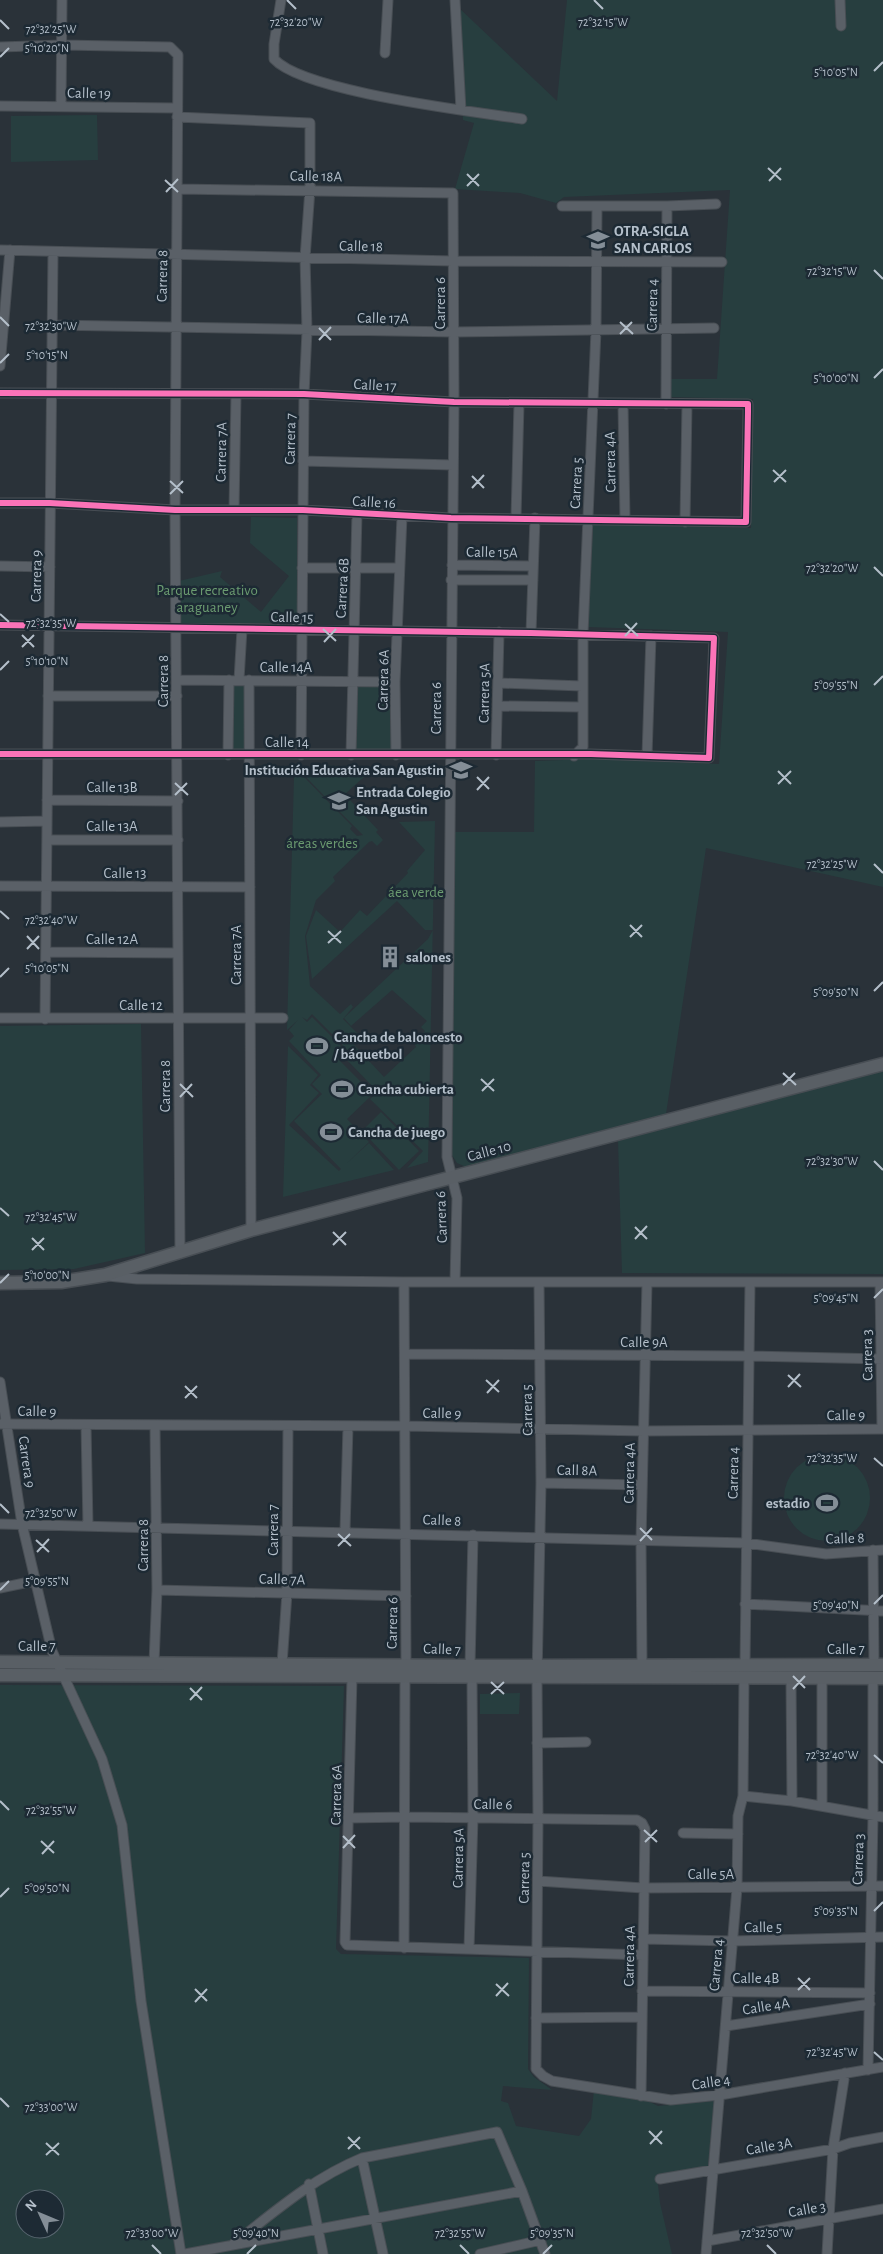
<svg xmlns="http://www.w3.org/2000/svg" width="883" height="2254" font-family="'Alegreya Sans',sans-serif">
<rect width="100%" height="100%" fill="#2a3239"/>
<!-- green -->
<path fill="#273e3f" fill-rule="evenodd" d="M567,0H883V887L706,848L666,1114L466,1167L457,1163L452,1155L453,832H534L535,761L590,759L719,764L728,632L588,627L593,525L751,528L753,399L670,397V379H717L730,190L564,197L556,203L520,193L455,189L474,123L463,120L458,7L557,101Z
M97,115L98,160L11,162V116Z
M251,517L297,518V623H179V581L222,571L220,577L261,612L289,576L250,543Z
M231,682H247L246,753H230Z
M354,684L392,685V753L354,750Z
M315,765L364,767L366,775L333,805L304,775Z
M303,776L352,826L350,829L357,836L363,835L339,811L350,800L378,830L376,832L383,840L377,846L372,841L369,842L333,877L335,881L316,900L305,936L310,986L340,1014L351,1004L353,1007L343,1019L361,1037L354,1044L341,1030L335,1037L312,1014L307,1020L302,1017L307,1022L312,1017L346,1051L338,1059L373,1094L347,1119L369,1142L346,1164L369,1143L394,1170L283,1197L288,1046L318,1075L310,1085L319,1093L289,1125L339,1171L341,1169L294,1121L322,1094L312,1084L321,1075L289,1041L294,1036L289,1030L298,1020L287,1030L294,777Z
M435,821L428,1162L407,1168L423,1151L370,1099L378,1092L346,1059L351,1054L336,1038L342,1032L384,1077L416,1047L414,1043L425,1031L421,1027L427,1021L392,990L351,1026L344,1018L428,939L433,930H425L397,901L312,979L306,936L316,910L340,932L360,910L367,916L408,873L407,871L425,850L399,822Z
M141,1024L145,1253L74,1269L0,1270V1026Z
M883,1070V1274L622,1273L618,1141Z
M381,1112L419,1151L399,1170L362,1131Z
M784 1498a43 43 0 1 1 86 0a43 43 0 1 1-86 0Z
M0,1685L344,1686L336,1949L341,1954L529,1958L528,2069L534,2077L552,2090L503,2086L501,2101L508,2103L516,2126L579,2136L591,2119L594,2090L642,2098L658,2106L714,2101L708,2166L657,2175L660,2203L672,2254H0ZM25,2199H55V2229H25Z
M520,1693L519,1714H480V1694Z"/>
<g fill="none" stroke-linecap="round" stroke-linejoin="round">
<!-- street casing -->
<g stroke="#484e54" stroke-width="11">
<path id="street" d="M281,0L274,44V59C304,92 472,111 522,119
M455,0L461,110
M840,0L841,26
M0,47L62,45L170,47L178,55L175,510L180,1253
M385,53L388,0
M0,106L177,108
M61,106L62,0
M177,117L310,123V189L305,258L307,331L304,394L301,755
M178,189L453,193L454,402L447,1157L457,1198L455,1282
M562,206H667L716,204
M0,250L453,261L722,262
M52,325L453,332L714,328
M0,366L10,250
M0,393L304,394L454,402L748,404V412L746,522L451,518L303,510H175L50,503H0
M623,404L625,520
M666,404L667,206
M303,461L453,465
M234,510L236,394
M516,518L519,403
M685,522L687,404
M452,565L533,566
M0,566L50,567
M302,568H399
M451,580H533
M0,625L531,633L714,638L709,758L591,754H0
M531,633L535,518
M177,680L395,682
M239,680L242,629
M249,680L251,1230
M499,683L582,686
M48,696H177
M498,706L582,707
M228,755L229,680
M351,755L357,513
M396,755L395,682L402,516
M496,755L499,632
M574,756L583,747V634L596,330L597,207
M647,756L651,636
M47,800L178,801
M0,822L47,821
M47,840H178
M0,886L250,887
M46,952L178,953
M0,1018H283
M45,1019L53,253
M108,1276L137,1279L404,1282H883
M404,1282L406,1664
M539,1282L541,1483L537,1678L538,1818L536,2069L543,2076L552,2081L671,2100L720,2095L883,2067
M880,1282L882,1429
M405,1354L749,1356L883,1359
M0,1382L22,1524L52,1651L102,1759L122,1825L141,2001L181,2254
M0,1424L405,1426L644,1431L883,1429
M86,1425L88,1526
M541,1483L642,1485
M0,1524L746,1543L826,1554L883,1550
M345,1531L348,1426
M873,1550L874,1665
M0,1588L34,1581
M157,1590L406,1596
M745,1604L883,1611
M154,1663L157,1590L155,1426
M282,1664L287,1593L288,1426
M745,1665L750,1282
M470,1666L473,1535
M642,1666L641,1541L647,1282
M352,1677L345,1942L347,1945L643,1955
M791,1678L792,1801
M537,1743L586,1742
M743,1796L792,1801L883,1817
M822,1806V1678
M349,1818L406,1817L637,1820L642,1823L645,1829L641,2096
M683,1833L738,1834
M538,1881L643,1888L883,1886
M643,1939L732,1941L883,1937
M404,1948L405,1678
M469,1949L473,1817L472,1678
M642,1991L870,1993
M536,2018L642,2017
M726,2026L870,2004
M868,2070L873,1817V1678
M362,2158L383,2254
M660,2179L833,2149L850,2143L883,2137
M309,2184L323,2254
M707,2241L883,2209
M232,2245C274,2212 313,2178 362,2158L497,2132L522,2191L545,2254
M185,2254L522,2191
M480,2254L541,2240
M706,2254L737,1888L738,1816L743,1796L744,1678
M827,2254L833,2149L845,2073"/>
</g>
<!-- secondary casing -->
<g stroke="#484e54" stroke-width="15">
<path id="secondary" d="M0,1283L61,1282L105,1275L251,1230L883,1064
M0,1662L470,1666L883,1665
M0,1675L883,1678"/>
</g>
<!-- street -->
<use href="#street" stroke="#5a6067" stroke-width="9"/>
<!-- secondary -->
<use href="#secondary" stroke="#595f65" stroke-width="12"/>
<!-- cycleway casing -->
<g stroke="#1d2a34" stroke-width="9">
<path id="cycleway" d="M0,393L304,394L454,402L748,404V412L746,522L451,518L303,510H175L50,503H0
M0,625L531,633L714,638L709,758L591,754H0"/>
</g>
<!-- cycleway -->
<use href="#cycleway" stroke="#fb73b8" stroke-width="6"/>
</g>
<!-- ticks -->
<path fill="none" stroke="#b4bfca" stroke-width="2" d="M287,0L296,9M594,0L603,9M0,20L9,29M0,57L9,48M874,71L883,62M768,168L781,180M467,174L479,186M165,180L178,192M769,181L781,168M467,186L479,174M166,192L178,179M874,270L883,279M0,317L9,326M620,322L633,334M319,328L331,340M620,334L632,322M319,340L331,327M0,363L9,354M874,378L883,369M773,470L786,482M472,476L484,488M170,481L183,493M774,482L786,470M472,488L484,475M170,494L183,481M874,567L883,576M0,614L9,622M625,624L638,636M323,629L336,641M22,635L34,647M625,636L637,623M324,642L336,629M22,647L34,635M0,670L9,661M874,685L883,676M778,771L791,784M477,777L489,789M175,783L188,795M778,784L791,771M477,790L489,777M175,795L187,783M874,864L883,873M0,911L9,919M630,925L642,937M328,931L341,943M27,936L39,949M630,937L642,925M328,943L341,931M27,949L39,936M0,977L9,968M874,991L883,982M783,1073L796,1085M481,1079L494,1091M180,1084L193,1097M783,1085L795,1073M482,1091L494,1079M180,1097L192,1084M874,1161L883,1170M0,1208L9,1216M635,1227L647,1239M333,1232L346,1245M32,1238L44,1250M635,1239L647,1226M333,1245L346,1232M32,1250L44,1238M0,1283L9,1274M874,1298L883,1289M788,1375L801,1387M486,1380L499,1392M185,1386L197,1398M788,1387L800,1374M487,1393L499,1380M185,1398L197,1386M874,1458L883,1466M0,1504L9,1513M640,1528L652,1540M338,1534L351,1546M36,1540L49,1552M640,1541L652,1528M338,1546L350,1534M37,1552L49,1539M0,1590L9,1581M874,1604L883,1595M793,1676L805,1688M491,1682L504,1694M190,1688L202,1700M793,1689L805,1676M491,1694L504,1682M190,1700L202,1687M874,1755L883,1763M0,1801L9,1810M644,1830L657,1842M343,1836L355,1848M41,1841L54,1853M645,1842L657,1830M343,1848L355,1835M42,1854L54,1841M0,1897L9,1888M874,1911L883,1902M798,1978L810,1990M496,1984L509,1996M195,1989L207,2001M798,1990L810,1978M496,1996L508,1983M195,2002L207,1989M874,2052L883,2060M0,2098L9,2107M649,2131L662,2144M348,2137L360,2149M46,2143L59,2155M650,2144L662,2131M348,2149L360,2137M46,2155L59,2143M152,2245L161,2254M460,2245L469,2254M767,2245L776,2254M247,2254L256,2245M543,2254L552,2245"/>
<!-- icons -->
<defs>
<g id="school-bare" transform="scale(1.725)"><path d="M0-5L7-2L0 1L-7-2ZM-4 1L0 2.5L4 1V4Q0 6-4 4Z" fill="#848e97" stroke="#1d2a34" stroke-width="2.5" paint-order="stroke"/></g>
<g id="university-bare" transform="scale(1.725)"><path d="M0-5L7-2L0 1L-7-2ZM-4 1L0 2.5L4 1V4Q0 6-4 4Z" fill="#848e97" stroke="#1d2a34" stroke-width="2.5" paint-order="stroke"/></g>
<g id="building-bare" transform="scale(1.725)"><path d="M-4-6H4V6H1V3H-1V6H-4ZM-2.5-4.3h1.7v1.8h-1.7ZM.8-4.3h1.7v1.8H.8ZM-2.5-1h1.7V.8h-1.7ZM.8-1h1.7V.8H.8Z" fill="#848e97" stroke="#1d2a34" stroke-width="2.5" paint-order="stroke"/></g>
<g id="stadium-bare" transform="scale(1.725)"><path d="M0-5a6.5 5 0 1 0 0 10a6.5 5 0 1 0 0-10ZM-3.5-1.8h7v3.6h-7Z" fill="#848e97" stroke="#1d2a34" stroke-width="2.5" paint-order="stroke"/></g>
</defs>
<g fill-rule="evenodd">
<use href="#school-bare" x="598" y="240"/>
<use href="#school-bare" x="461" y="770"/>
<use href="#university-bare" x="339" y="801"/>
<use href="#building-bare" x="390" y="957"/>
<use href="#stadium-bare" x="317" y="1046"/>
<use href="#stadium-bare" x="342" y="1089"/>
<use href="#stadium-bare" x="331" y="1132"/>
<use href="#stadium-bare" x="827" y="1503"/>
</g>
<g text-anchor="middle" stroke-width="5" stroke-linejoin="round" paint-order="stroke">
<!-- street labels -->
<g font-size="15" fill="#b4bfca" stroke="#1d2a34">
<text transform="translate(89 93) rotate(1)" y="5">Calle 19</text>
<text transform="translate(316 176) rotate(1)" y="5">Calle 18A</text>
<text transform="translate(361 246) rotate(1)" y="5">Calle 18</text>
<text transform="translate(162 276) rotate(-89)" y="5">Carrera 8</text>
<text transform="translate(440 303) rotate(-90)" y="5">Carrera 6</text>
<text transform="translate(652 305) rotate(-89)" y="5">Carrera 4</text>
<text transform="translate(383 318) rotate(1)" y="5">Calle 17A</text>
<text transform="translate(375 385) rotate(3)" y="5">Calle 17</text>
<text transform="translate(290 439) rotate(-89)" y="5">Carrera 7</text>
<text transform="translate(221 452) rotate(-89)" y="5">Carrera 7A</text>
<text transform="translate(610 462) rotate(-91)" y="5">Carrera 4A</text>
<text transform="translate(576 483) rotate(-87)" y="5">Carrera 5</text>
<text transform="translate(374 502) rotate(3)" y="5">Calle 16</text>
<text transform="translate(492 552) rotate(1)" y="5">Calle 15A</text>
<text transform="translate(36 576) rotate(-89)" y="5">Carrera 9</text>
<text transform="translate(342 588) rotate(-87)" y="5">Carrera 6B</text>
<text transform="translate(292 617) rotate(1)" y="5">Calle 15</text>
<text x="286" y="672">Calle 14A</text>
<text transform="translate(383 680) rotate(-89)" y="5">Carrera 6A</text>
<text transform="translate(163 681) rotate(-90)" y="5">Carrera 8</text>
<text transform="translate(484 693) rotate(-89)" y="5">Carrera 5A</text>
<text transform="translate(436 708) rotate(-90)" y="5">Carrera 6</text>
<text x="287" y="747">Calle 14</text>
<text x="112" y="792">Calle 13B</text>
<text x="112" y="831">Calle 13A</text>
<text x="125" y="878">Calle 13</text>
<text x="112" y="944">Calle 12A</text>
<text transform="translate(236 955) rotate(-90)" y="5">Carrera 7A</text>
<text x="141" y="1010">Calle 12</text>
<text transform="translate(165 1086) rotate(-90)" y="5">Carrera 8</text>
<text transform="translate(489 1151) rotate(-15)" y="5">Calle 10</text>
<text transform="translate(441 1217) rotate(-92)" y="5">Carrera 6</text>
<text x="644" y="1347">Calle 9A</text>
<text transform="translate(867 1355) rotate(-91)" y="5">Carrera 3</text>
<text transform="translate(527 1410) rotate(-91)" y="5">Carrera 5</text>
<text transform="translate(37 1411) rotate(1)" y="5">Calle 9</text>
<text transform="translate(442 1413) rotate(1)" y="5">Calle 9</text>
<text transform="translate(846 1415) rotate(-1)" y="5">Calle 9</text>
<text transform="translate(27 1462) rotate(82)" y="5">Carrera 9</text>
<text transform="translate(577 1470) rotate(1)" y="5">Call 8A</text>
<text transform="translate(629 1473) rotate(-89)" y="5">Carrera 4A</text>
<text transform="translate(733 1473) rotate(-89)" y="5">Carrera 4</text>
<text transform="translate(442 1520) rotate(2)" y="5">Calle 8</text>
<text transform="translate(273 1530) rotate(-90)" y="5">Carrera 7</text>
<text transform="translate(845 1538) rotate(-2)" y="5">Calle 8</text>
<text transform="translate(143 1545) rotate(-90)" y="5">Carrera 8</text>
<text transform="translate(282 1579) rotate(1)" y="5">Calle 7A</text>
<text transform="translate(392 1623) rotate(-89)" y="5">Carrera 6</text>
<text x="37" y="1651">Calle 7</text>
<text transform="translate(442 1649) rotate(2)" y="5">Calle 7</text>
<text x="846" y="1654">Calle 7</text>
<text transform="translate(336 1795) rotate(-89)" y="5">Carrera 6A</text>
<text transform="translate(493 1804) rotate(1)" y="5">Calle 6</text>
<text transform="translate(458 1858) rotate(-89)" y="5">Carrera 5A</text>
<text transform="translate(858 1859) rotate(-88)" y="5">Carrera 3</text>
<text x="711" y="1879">Calle 5A</text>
<text transform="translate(524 1878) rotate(-89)" y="5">Carrera 5</text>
<text transform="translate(763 1927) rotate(-1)" y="5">Calle 5</text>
<text transform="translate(629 1956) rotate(-89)" y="5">Carrera 4A</text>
<text transform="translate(716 1965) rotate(-85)" y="5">Carrera 4</text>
<text x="756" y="1983">Calle 4B</text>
<text transform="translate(766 2006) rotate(-9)" y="5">Calle 4A</text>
<text transform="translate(711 2082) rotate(-8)" y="5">Calle 4</text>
<text transform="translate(769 2146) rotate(-10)" y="5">Calle 3A</text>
<text transform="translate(807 2209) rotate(-10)" y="5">Calle 3</text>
</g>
<!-- poi labels -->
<g font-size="15" font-weight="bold" fill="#b4bfca" stroke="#1d2a34" text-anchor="start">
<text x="614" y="236">OTRA-SIGLA<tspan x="614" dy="17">SAN CARLOS</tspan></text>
<text x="444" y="775" text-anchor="end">Institución Educativa San Agustin</text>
<text x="356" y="797">Entrada Colegio<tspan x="356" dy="17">San Agustin</tspan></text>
<text x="406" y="962">salones</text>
<text x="334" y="1042">Cancha de baloncesto<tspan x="334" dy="17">/ báquetbol</tspan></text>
<text x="358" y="1094">Cancha cubierta</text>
<text x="348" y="1137">Cancha de juego</text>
<text x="810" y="1508" text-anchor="end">estadio</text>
</g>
<!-- park labels -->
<g font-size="15" fill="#6b9b70" stroke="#1d2a34">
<text x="207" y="595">Parque recreativo<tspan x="207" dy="17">araguaney</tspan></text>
<text x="322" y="848">áreas verdes</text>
<text x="416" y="897">áea verde</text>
</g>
</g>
<g font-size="12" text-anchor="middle" fill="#b4bfca" stroke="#1d2a34" stroke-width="5" stroke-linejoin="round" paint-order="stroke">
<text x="296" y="26">72°32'20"W</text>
<text x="603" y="26">72°32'15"W</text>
<text x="51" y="33">72°32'25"W</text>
<text x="47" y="52">5°10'20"N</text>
<text x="836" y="76">5°10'05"N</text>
<text x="832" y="275">72°32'15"W</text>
<text x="51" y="330">72°32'30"W</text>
<text x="47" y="359">5°10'15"N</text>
<text x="836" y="382">5°10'00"N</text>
<text x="832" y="572">72°32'20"W</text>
<text x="51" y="627">72°32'35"W</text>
<text x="47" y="665">5°10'10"N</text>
<text x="836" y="689">5°09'55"N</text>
<text x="832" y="868">72°32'25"W</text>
<text x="51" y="924">72°32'40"W</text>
<text x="47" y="972">5°10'05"N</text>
<text x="836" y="996">5°09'50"N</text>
<text x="832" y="1165">72°32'30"W</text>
<text x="51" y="1221">72°32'45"W</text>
<text x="47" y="1279">5°10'00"N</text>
<text x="836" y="1302">5°09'45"N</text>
<text x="832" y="1462">72°32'35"W</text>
<text x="51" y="1517">72°32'50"W</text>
<text x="47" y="1585">5°09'55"N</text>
<text x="836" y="1609">5°09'40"N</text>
<text x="832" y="1759">72°32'40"W</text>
<text x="51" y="1814">72°32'55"W</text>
<text x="47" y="1892">5°09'50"N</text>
<text x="836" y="1915">5°09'35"N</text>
<text x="832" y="2056">72°32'45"W</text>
<text x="51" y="2111">72°33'00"W</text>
<text x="256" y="2237">5°09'40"N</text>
<text x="552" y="2237">5°09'35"N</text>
<text x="152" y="2237">72°33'00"W</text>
<text x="460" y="2237">72°32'55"W</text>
<text x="767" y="2237">72°32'50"W</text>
</g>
<!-- north arrow -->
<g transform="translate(40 2214) rotate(314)"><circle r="24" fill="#1d2a34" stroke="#596670"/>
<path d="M0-4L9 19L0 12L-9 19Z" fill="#848e97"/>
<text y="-8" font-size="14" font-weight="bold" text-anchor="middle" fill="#b4bfca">N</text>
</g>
</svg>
